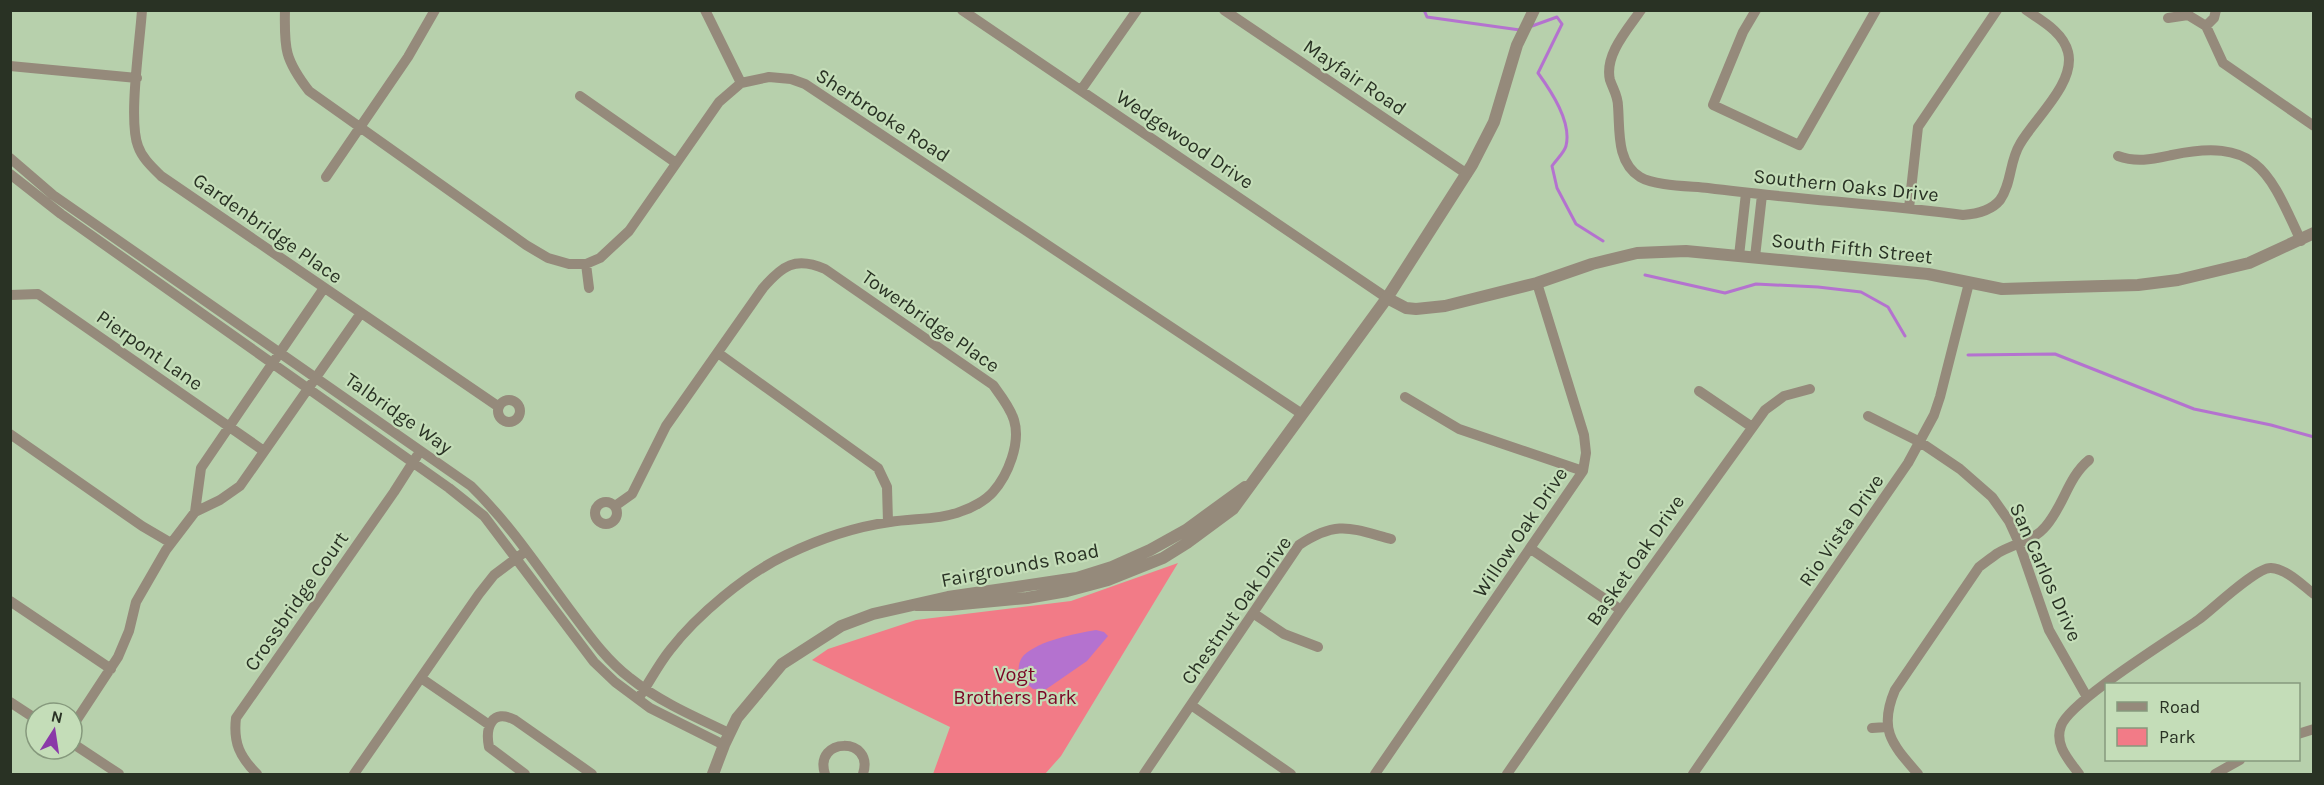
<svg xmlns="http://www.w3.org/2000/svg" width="2324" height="785" font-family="Karla,sans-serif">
<rect width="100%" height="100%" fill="#b7d0ac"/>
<!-- green -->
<path fill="#f27b87" d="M1178,563L1061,756L1045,774H933L950,727L812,660L828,649L916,620L1071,601Z"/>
<!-- water -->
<path fill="#b472cf" d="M1096,630L1104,632L1108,636L1087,661L1045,690L1033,689L1019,677C1018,670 1018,661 1024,655C1041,640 1074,634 1096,630Z"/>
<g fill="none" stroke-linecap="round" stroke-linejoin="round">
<!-- stream -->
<path stroke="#b472cf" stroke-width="3" d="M1424,10L1427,17L1520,30
M1532,26L1557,17L1562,24L1538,73C1551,91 1572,122 1566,146C1564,153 1556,160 1552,166L1557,188L1576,224L1603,241
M1645,275L1725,293L1756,284L1818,287L1861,292L1888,307L1905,336
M1968,355L2055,354L2194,409L2271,425L2314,437"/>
<!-- minor -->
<path stroke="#958a7b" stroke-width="10" d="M142,10C140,42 128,120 138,146C142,158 152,167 161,176L499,407
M285,10C284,49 285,60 309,91L526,245L548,258L569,264H586L600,258L629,231L719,102L741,83L769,77L791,79L805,84L1302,414
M705,10L741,83
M962,10L1387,298
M1224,10L1467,174
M1641,10C1628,29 1604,55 1610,80C1613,89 1618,96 1618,106C1620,130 1616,162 1640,177C1655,186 1690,186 1708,188C1792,199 1878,204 1963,215C1976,214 1991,211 2000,200C2012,183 2009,162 2020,144C2034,119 2076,83 2068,52C2063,32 2042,21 2026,10
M1756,10L1743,32L1713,105L1799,145L1876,10
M2188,15L2206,26L2223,63L2314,126
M2168,18L2188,15
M2206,26L2214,18L2216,10
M10,66L137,78
M1081,90L1137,10
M580,96L676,163
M2118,156C2137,163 2153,159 2172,155C2258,137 2269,172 2301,241
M10,158L53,195L471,486C509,523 538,567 570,610C588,634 606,660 630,678C660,702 695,717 729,733
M10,174L61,214L449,488L484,516L594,662L615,682L650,708L724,745
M326,177L408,57L435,10
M1909,208L1918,127L1997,10
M1739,256L1746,193
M1755,257L1762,195
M586,264L589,288
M10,295L38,294L264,451
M718,353L878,468L887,487L888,522
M1699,391L1752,427
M1405,397L1459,429L1583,471
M498 411a11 11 0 1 1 22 0a11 11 0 1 1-22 0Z
M1868,416L1920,442L1960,469L1992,497L2009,521L2019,543L2049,630L2087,697
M10,434L142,526L171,543
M595 513a11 11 0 1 1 22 0a11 11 0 1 1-22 0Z
M615,506L632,494L666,426L763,288C782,266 795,256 825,269L993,385C1001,396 1010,407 1014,420C1021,443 1008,475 993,492C986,500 972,508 962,511C941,520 913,518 890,522C854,527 819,539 786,555C746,574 697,615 670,650C658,665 649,683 638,699
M195,512L201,468L324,288
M1531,549L1621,610
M10,601L111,669
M1253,613L1284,634L1318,647
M421,678L488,724
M10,702L36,719
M1191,705L1291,774
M72,727L118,657L129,631L136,602L166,550L195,512L220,500L240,486L361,313
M1872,728L1887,727
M2298,734L2314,729
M72,743L119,774
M257,774C240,757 233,743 236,718L394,492L417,456
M354,774L479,594L494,575L522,554
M525,774L489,747C485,727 492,708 515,720L592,774
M825,774C813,737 875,736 863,774
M1144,774L1299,545C1337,520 1350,528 1391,539
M1375,774L1583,471L1586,453L1584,435L1537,283
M1507,774L1621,610L1765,410L1784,396L1810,389
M1693,774L1908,463L1934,415L1940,397L1969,283
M1918,774C1892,744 1878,730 1895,690L1979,567C1986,562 1992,557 1998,553C2015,543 2034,541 2046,526C2064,505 2068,477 2089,460
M2079,774C2069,760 2054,745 2061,726C2070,701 2171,639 2198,620C2212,610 2256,567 2271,568C2287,569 2302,585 2314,594
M2215,774L2240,760"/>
<!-- tertiary -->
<path stroke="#958a7b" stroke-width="12" d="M1387,298L1406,308L1416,309L1445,306L1537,283L1592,264L1637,253L1686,251L1928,274L2002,289L2138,285L2178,280L2249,263L2314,233
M916,605H951L1027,598L1067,591L1108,580L1163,558L1187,543L1233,509L1387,298L1472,165L1494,122L1517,45L1534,10
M713,774L724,745L737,718L782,664L841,626L873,614L948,597L1077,578L1112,567L1150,550L1186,530L1245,487"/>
</g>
<g text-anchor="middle" stroke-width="4.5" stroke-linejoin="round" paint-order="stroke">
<!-- street labels -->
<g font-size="20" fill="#293224" stroke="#c4ddb8">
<text transform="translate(1355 77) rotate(34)" y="7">Mayfair Road</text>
<text transform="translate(883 115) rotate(33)" y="7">Sherbrooke Road</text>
<text transform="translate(1185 139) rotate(34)" y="7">Wedgewood Drive</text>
<text transform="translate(1846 185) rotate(6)" y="7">Southern Oaks Drive</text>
<text transform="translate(268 228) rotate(35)" y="7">Gardenbridge Place</text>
<text transform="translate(1852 248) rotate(6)" y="7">South Fifth Street</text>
<text transform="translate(931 321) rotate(35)" y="7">Towerbridge Place</text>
<text transform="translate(150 350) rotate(35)" y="7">Pierpont Lane</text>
<text transform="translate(399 413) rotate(35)" y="7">Talbridge Way</text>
<text transform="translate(1841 530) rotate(-55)" y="7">Rio Vista Drive</text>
<text transform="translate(1520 532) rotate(-56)" y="7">Willow Oak Drive</text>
<text transform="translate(1635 560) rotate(-55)" y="7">Basket Oak Drive</text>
<text transform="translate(1020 565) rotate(-11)" y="7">Fairgrounds Road</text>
<text transform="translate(2046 572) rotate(66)" y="7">San Carlos Drive</text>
<text transform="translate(296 601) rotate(-55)" y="7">Crossbridge Court</text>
<text transform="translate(1236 610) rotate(-55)" y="7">Chestnut Oak Drive</text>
</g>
<!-- park labels -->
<g font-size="20" fill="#7a0625" stroke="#c4ddb8">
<text x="1015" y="681">Vogt<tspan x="1015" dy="23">Brothers Park</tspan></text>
</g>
</g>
<!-- border -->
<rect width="2324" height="785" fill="none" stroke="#293224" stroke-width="24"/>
<!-- legend -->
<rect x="2105" y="683" width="195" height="78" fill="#c4ddb8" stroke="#86997d" stroke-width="1.5"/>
<rect x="2117" y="702" width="30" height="9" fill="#958a7b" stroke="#86997d" stroke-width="1.5"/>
<text x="2159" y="713" font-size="18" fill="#293224">Road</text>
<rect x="2117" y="728" width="30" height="18" fill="#f27b87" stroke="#86997d" stroke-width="1.5"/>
<text x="2159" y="743" font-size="18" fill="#293224">Park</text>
<!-- north arrow -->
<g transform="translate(54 731) rotate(12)"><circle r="28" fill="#c4ddb8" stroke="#86997d" stroke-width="1.5"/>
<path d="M0-4.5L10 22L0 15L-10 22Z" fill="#8a39a8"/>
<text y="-9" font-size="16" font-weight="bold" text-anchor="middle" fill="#293224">N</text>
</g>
</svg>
